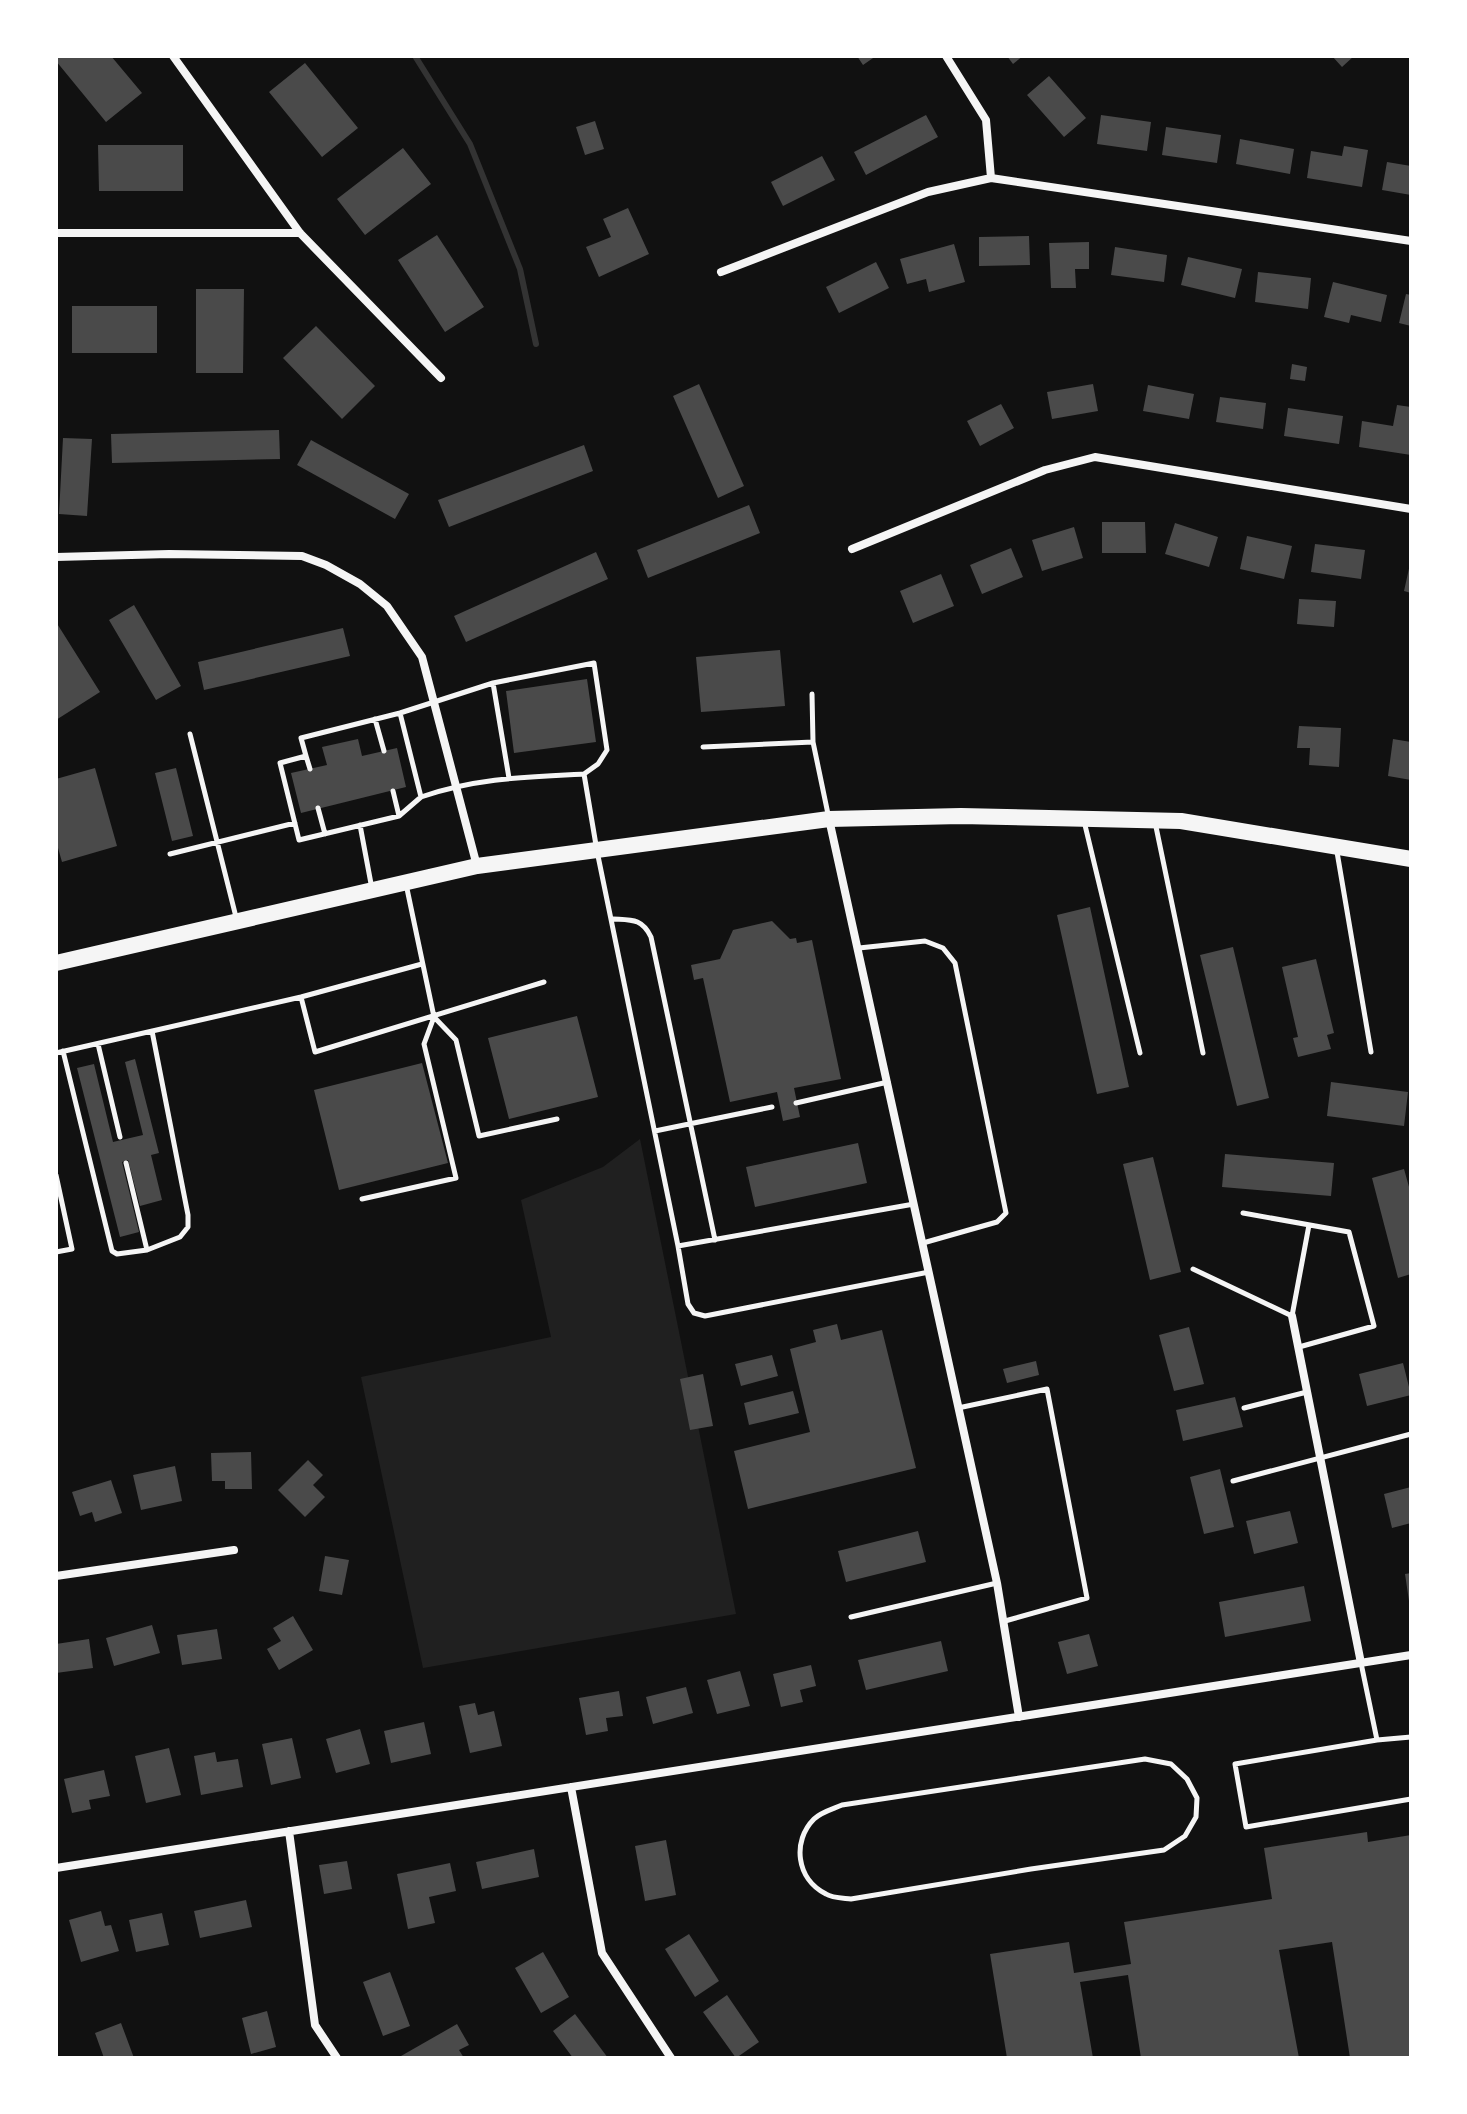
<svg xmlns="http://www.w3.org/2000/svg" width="1467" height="2114" font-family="Commissioner,sans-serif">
<rect width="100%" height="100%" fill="#111"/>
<!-- green -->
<path fill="#202020" d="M640,1139L736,1614L423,1668L361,1377L551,1337L521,1200L603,1167Z"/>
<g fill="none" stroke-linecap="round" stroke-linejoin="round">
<!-- stream -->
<path stroke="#333" stroke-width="6" d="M415,56L470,144L520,269L536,344"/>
</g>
<!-- building -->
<path fill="#4a4a4a" d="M56,56H111L142,93L106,122L56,61Z
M857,56H876L863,65Z
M1007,56H1023L1013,64Z
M1332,56H1354L1342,67Z
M305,63L358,128L322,157L269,92Z
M1049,76L1086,118L1064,137L1027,95Z
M926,115L938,137L866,175L854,152Z
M1101,115L1151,122L1147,151L1097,144Z
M595,121L604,149L585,155L576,127Z
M1166,127L1221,135L1217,163L1162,155Z
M1240,139L1294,149L1290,174L1236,164Z
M98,145H183V191H99Z
M1344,146L1368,150L1362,187L1307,178L1311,151L1342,156Z
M403,148L431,184L365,235L337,199Z
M822,156L835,180L783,206L771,182Z
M1387,162L1411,166V195L1382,190Z
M628,208L649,254L599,277L586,247L611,237L603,219Z
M437,235L484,307L445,332L398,260Z
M1029,236L1030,265L979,266V237Z
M1089,242V269H1075L1076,288H1051L1049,243Z
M954,244L965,282L929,292L926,279L907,284L900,259Z
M1115,247L1167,255L1164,282L1111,275Z
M1188,257L1242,269L1235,298L1181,285Z
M876,262L889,288L839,313L826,287Z
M1258,272L1311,278L1308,309L1255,302Z
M1333,282L1387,295L1381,322L1351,315L1349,323L1324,317Z
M196,289H244L243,373H196Z
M1406,294L1411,295V326L1399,323Z
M72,306H157V353H72Z
M316,326L375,386L342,419L283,358Z
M1292,364L1307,367L1305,381L1290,379Z
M699,384L744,486L718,498L673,396Z
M1093,384L1098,411L1052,419L1047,392Z
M1148,385L1194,394L1189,419L1143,411Z
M1220,397L1266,403L1263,429L1216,422Z
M1001,404L1014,428L980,446L967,421Z
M1397,405L1411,407V455L1359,447L1362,421L1393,426Z
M1288,408L1343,416L1339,444L1284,436Z
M279,430L280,459L112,463L111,434Z
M63,438L92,439L87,516L59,514Z
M311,440L409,494L395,519L297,465Z
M584,445L593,471L449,527L438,500Z
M749,505L760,533L648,578L637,550Z
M1102,522H1145L1146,553H1102Z
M1175,523L1218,537L1209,567L1165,554Z
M1074,527L1083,558L1042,571L1032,540Z
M1247,536L1292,546L1284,579L1240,569Z
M1315,544L1365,550L1361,579L1311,572Z
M1011,548L1023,577L982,594L970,565Z
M596,552L608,579L466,642L454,616Z
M1410,564H1411V593L1404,591Z
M941,574L954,606L913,623L900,591Z
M1299,599L1336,601L1334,627L1297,624Z
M134,605L181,686L156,700L109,620Z
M56,622L100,692L56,720Z
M343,628L350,656L204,690L198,662Z
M780,650L785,706L701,712L696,657Z
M587,679L596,742L514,753L506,691Z
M1299,726L1341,728L1339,767L1309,765L1310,748H1297Z
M358,739L362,756L397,748L406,787L301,813L291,773L327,765L322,747Z
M1393,739L1411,742V780L1388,776Z
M95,768L117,846L62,862L56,841V779Z
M176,768L193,836L172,841L155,773Z
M1090,907L1129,1087L1097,1094L1057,915Z
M772,921L790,939L796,938L797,943L812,940L841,1079L794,1088L800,1117L783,1121L777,1092L730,1102L703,978L694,980L691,965L720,959L733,930Z
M1233,947L1269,1098L1237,1106L1200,955Z
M1316,959L1334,1033L1327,1035L1331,1049L1298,1057L1293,1038L1298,1037L1282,967Z
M577,1016L598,1097L509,1119L488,1038Z
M135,1059L159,1153L151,1155L162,1200L140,1206L128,1160L122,1162L139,1232L120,1237L77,1068L94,1064L113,1142L143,1135L125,1062Z
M422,1063L448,1163L339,1190L314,1090Z
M1331,1082L1408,1092L1404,1126L1327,1116Z
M858,1143L867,1183L755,1207L746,1167Z
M1225,1154L1334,1163L1331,1196L1222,1187Z
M1153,1157L1181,1272L1150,1280L1123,1164Z
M1404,1169L1411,1194V1274L1398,1278L1372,1178Z
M837,1324L841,1340L882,1330L916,1468L748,1509L734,1451L810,1432L790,1349L816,1342L813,1330Z
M1189,1327L1204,1384L1174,1391L1159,1335Z
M772,1355L778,1376L741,1386L735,1364Z
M1036,1361L1039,1375L1007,1383L1003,1369Z
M1403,1363L1411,1395L1367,1406L1359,1374Z
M703,1374L713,1426L690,1430L680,1379Z
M793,1391L799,1413L749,1425L744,1403Z
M1235,1397L1243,1427L1183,1441L1176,1410Z
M251,1452L252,1489H225V1481H212L211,1453Z
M308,1460L323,1475L313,1485L325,1497L305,1517L278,1490Z
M175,1466L182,1501L141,1510L133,1475Z
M1220,1469L1234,1527L1204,1534L1190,1477Z
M111,1480L122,1513L95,1522L92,1512L80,1516L72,1492Z
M1411,1487V1523L1392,1528L1384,1494Z
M1290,1511L1298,1543L1254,1554L1246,1521Z
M918,1531L926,1562L846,1582L838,1551Z
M325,1556L349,1560L342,1595L319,1591Z
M1411,1573V1601H1409L1405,1574Z
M1304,1586L1311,1621L1225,1637L1219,1602Z
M293,1616L313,1650L279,1670L267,1649L281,1641L273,1628Z
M152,1625L160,1653L114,1666L106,1638Z
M217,1629L222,1659L182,1665L177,1635Z
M1089,1634L1098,1666L1067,1674L1058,1642Z
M89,1639L93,1668L56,1673V1644Z
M941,1641L948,1671L866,1690L858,1660Z
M811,1665L816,1686L800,1690L803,1702L781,1707L773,1674Z
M740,1671L750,1706L717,1714L707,1680Z
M686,1687L693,1713L653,1724L646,1697Z
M619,1691L623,1716L606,1718L608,1731L586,1735L579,1698Z
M475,1703L478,1715L494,1711L502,1746L470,1753L459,1706Z
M424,1722L431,1754L391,1763L384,1731Z
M360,1729L370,1764L336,1773L326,1739Z
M292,1738L301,1778L271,1785L262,1744Z
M169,1748L181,1795L146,1803L135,1756Z
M215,1752L217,1762L238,1759L243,1787L201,1795L194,1756Z
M104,1770L110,1796L89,1800L91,1809L72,1813L64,1779Z
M1367,1832L1368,1842L1411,1835V2058H1350L1332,1942L1279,1950L1299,2058H1141L1128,1975L1080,1982L1093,2058H1007L990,1954L1069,1942L1074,1973L1131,1964L1124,1922L1272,1899L1264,1848Z
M666,1840L676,1895L645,1901L635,1846Z
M534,1849L539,1877L482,1889L476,1862Z
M347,1861L352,1889L324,1894L319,1865Z
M450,1863L456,1891L429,1897L435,1923L408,1929L397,1874Z
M246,1900L252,1927L200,1938L194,1911Z
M101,1911L105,1926L111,1925L119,1951L81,1962L69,1920Z
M162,1913L169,1945L136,1952L129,1920Z
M689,1934L719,1981L695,1997L665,1949Z
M543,1952L569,1997L541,2013L515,1968Z
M390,1972L410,2026L383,2036L363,1982Z
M727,1995L759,2042L736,2058L703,2012Z
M267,2011L276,2047L251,2054L242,2018Z
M575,2014L608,2058H573L553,2031Z
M121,2023L134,2058H104L95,2033Z
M457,2024L469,2045L459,2050L464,2058H402L401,2056Z"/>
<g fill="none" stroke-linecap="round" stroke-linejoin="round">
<!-- service -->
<path stroke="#f5f5f5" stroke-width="5" d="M812,694L813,742
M400,713L421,797C476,778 526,777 584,774L597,851L678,1246
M375,719L384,751
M190,734L236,917
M703,747L813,742L828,814
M306,756L310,769
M509,778L493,683L594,663L607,750L598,764L584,774
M393,791L399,816
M421,797L399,816L299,840L280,763L306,756L301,738L400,713L493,683
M318,808L325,834
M1084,821L1140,1053
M1155,822L1203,1053
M360,825L372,889
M1337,852L1371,1052
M170,854L295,823
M613,919C631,920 642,918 651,937L715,1240
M859,948L925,941L943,948L955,963L1006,1213L997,1222L923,1243
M301,997L315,1052L544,982
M434,1017L456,1040L479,1136L557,1119
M98,1044L120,1137
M63,1051L112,1251L117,1254L147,1250
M56,1053L301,997L422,964
M796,1103L888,1082
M655,1131L772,1107
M126,1163L147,1250L180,1237L188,1227V1215L152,1031
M56,1175L72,1249L56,1252
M362,1199L456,1178L424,1044L434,1017L406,884
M914,1204L678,1246L688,1304L694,1313L705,1316L929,1272
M1243,1213L1349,1232L1374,1326L1299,1347
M1193,1269L1292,1316L1309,1225
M958,1408L1047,1389L1087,1598L1005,1621
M1244,1408L1307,1392
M1233,1481L1411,1434
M851,1617L997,1583
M1361,1663L1377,1740
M1411,1737L1377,1740L1235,1764L1246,1827L1411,1799
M1145,1759L1171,1764L1187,1779L1197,1798L1196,1817L1185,1836L1164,1850L1031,1869L851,1899C843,1898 832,1898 826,1894C796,1879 792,1841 814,1819C821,1812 833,1809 842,1805Z"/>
<!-- minor -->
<path stroke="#f5f5f5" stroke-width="8" d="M173,56L300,233L441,378
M946,56L986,120L991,178
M56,233H300
M721,272L928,192L991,178L1411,241
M852,549L1045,470L1095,457L1411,509
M56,557L169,554L302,556L326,565L360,584L387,606L422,657L477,866
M829,819L997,1583L1019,1717
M1292,1316L1361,1663
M56,1576L234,1550
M571,1787L602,1953L671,2058
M289,1831L315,2025L337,2058
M56,1868L1411,1655"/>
<!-- trunk -->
<path stroke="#f5f5f5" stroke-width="16" d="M56,963L477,866L829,819L961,816L1181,821L1411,859"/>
</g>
<!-- border -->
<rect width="1467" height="2114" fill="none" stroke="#ffffff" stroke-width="116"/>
</svg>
